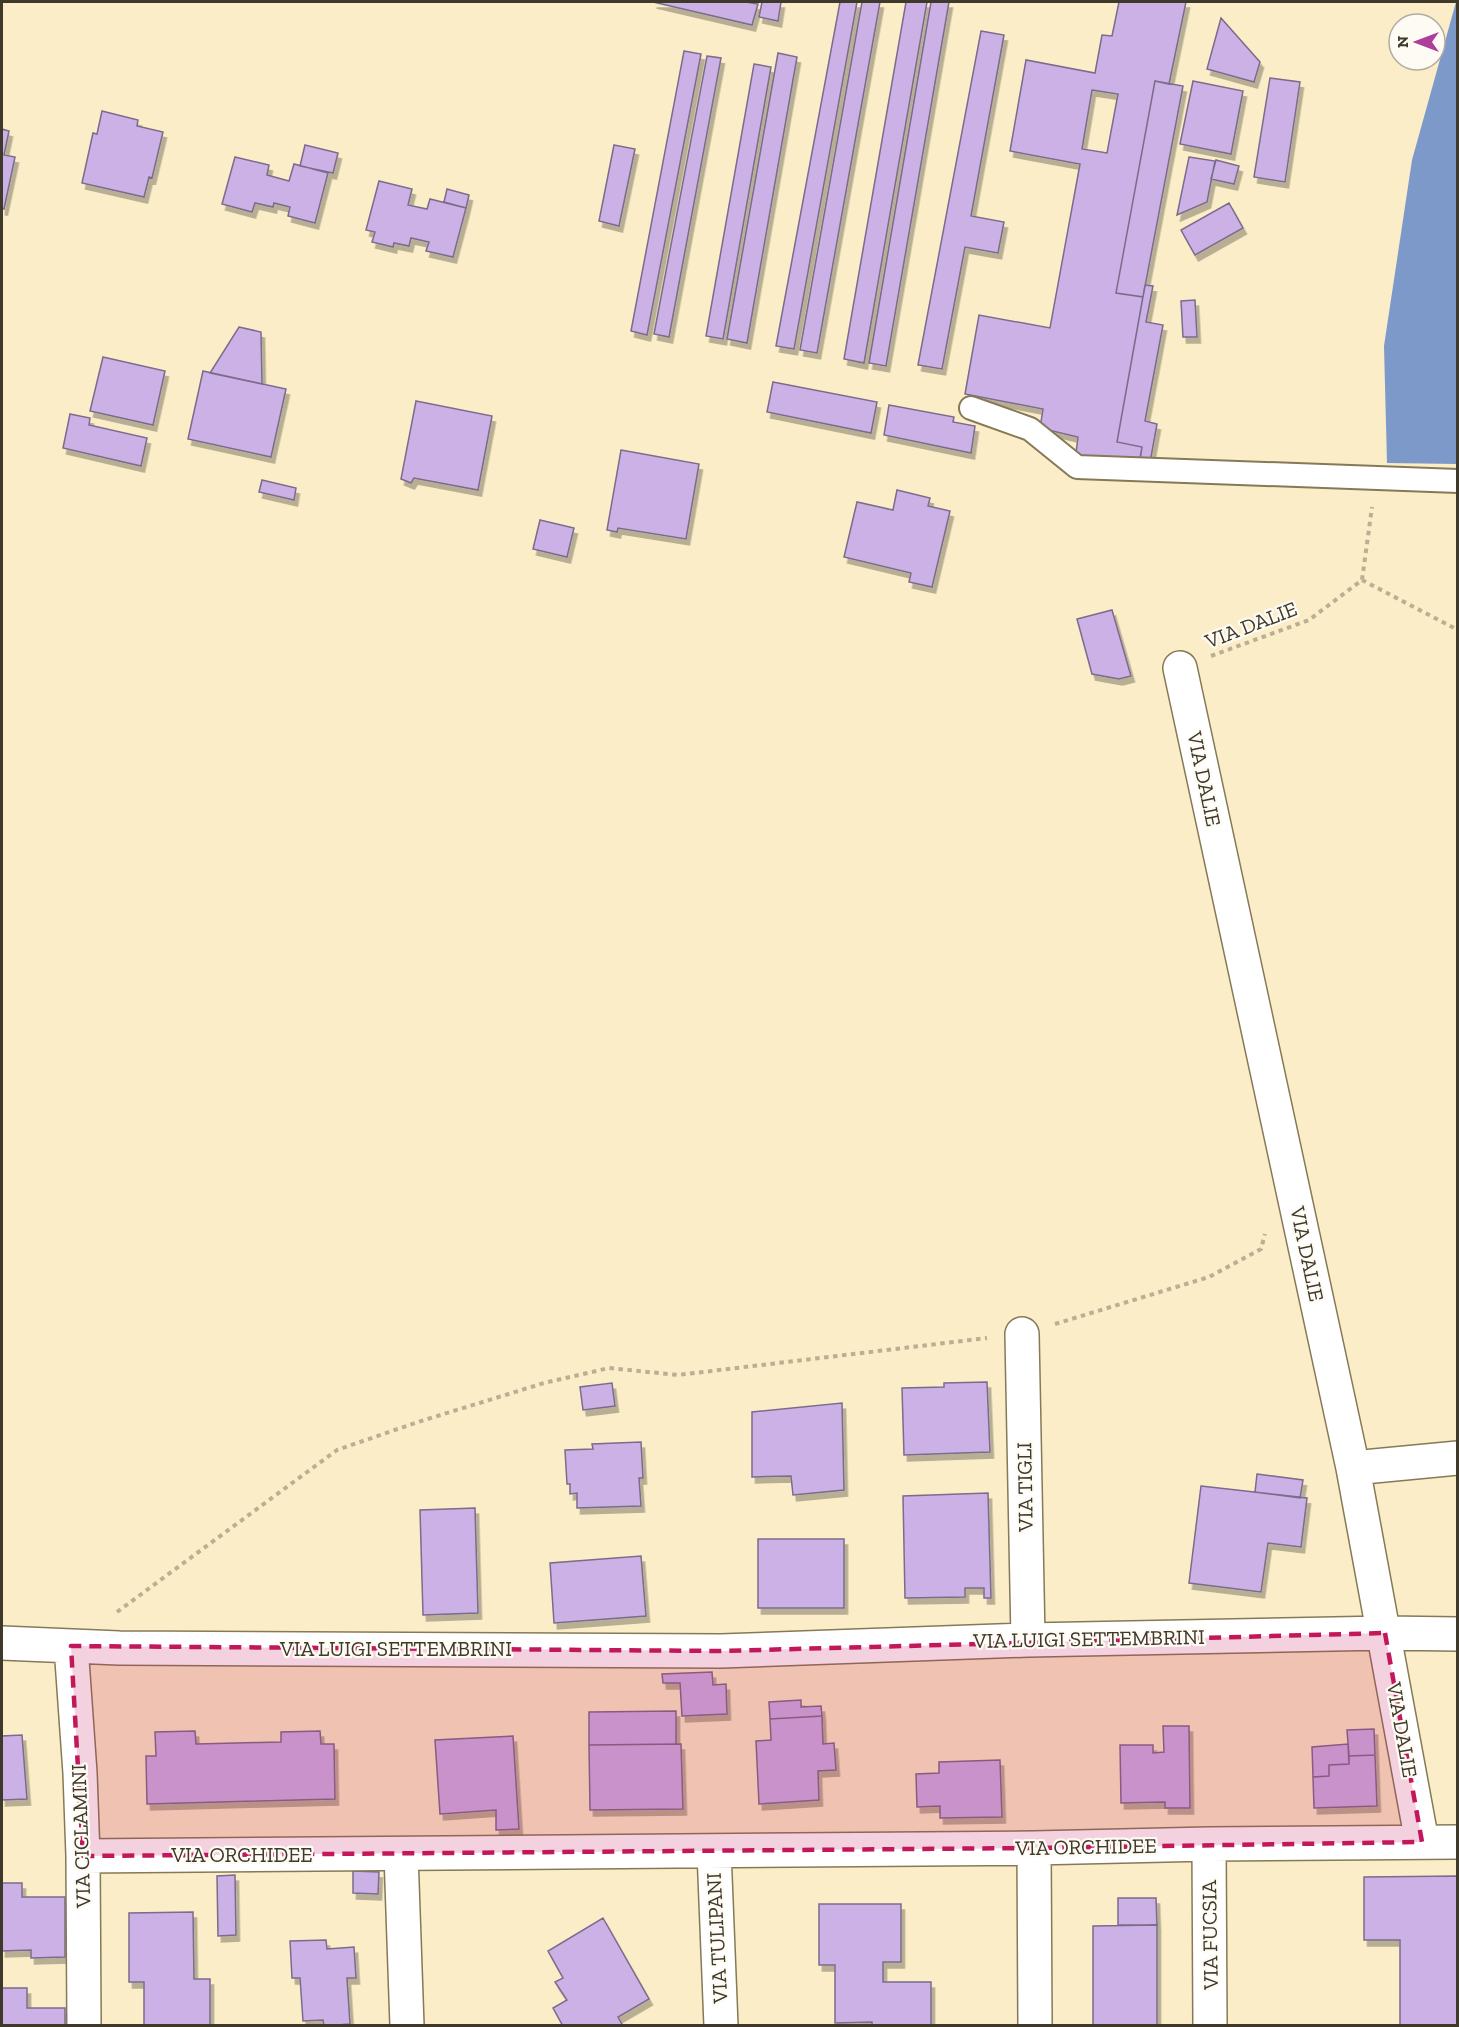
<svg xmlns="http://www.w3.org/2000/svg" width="1459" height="2027" font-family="'Zilla Slab',serif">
<defs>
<filter id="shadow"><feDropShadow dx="3.5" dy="6" stdDeviation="0" flood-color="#0004"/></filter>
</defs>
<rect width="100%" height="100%" fill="#fbedc8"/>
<!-- water -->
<path fill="#7c99c9" d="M1456,2H1458L1457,464L1387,463L1384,346L1412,160Z"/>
<!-- building -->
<path fill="#cbb1e6" stroke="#7a6c8a" stroke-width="1.5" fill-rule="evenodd" filter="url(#shadow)" d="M653,2H746L758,4L752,25Z
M762,2H781L778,21L759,17Z
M840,2H857L794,349L776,346Z
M862,2H880L817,353L800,350Z
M906,2H927L864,363L844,359Z
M931,2H949L886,366L869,363Z
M1119,2H1186L1169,84L1155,81L1116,293L1143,297L1117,442L1142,447L1138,470L1075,461L1078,437L1040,428L1043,409L965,394L979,315L1050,328L1080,164L1010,151L1026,60L1095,73L1102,35L1112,36ZM1092,90L1118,94L1107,153L1082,149Z
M1221,18L1260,62L1254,82L1207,69Z
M981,31L1004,35L971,216L1004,222L998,253L965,247L942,369L918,365Z
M684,51L701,54L647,335L631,331Z
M778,53L797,57L747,343L727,339Z
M707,56L721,58L669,337L654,334Z
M754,64L771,67L723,339L706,336Z
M1270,78L1300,82L1285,182L1254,177Z
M1155,81L1183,86L1143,297L1116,293Z
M1193,81L1243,91L1231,154L1180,144Z
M102,111L138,120L137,126L163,132L152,178L149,177L144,197L82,183L93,133L97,134Z
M2,129L9,131L4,155L15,157L4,209H2Z
M305,145L338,153L333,173L300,166Z
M614,145L635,149L619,226L599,221Z
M235,157L269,165L267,175L289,181L294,164L328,173L315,223L288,216L290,207L274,203L273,207L255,203L252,212L222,204Z
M1189,157L1215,161L1207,202L1177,215Z
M1216,160L1239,166L1234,184L1211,179Z
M379,181L412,189L408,205L427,209L430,199L466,208L453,257L426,251L429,242L411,238L409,246L394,243L393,247L372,242L375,232L366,230Z
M447,189L469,195L466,208L444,202Z
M1229,203L1243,228L1195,255L1181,230Z
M1145,285L1153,286L1146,322L1163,325L1145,421L1157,424L1149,468L1139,467L1142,447L1117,442Z
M1195,300L1197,337H1183L1181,301Z
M239,327L261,332L262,384L210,373Z
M103,357L165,371L153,425L90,411Z
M203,371L286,389L271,457L188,439Z
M773,382L877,402L871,433L767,412Z
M416,401L492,416L478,490L414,478L411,483L401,479Z
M889,405L954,417L953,422L975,426L971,453L884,435Z
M70,414L90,418L89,425L147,438L141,466L63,448Z
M621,450L699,464L686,539L618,528L617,532L607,530Z
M262,480L296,488L294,500L259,492Z
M897,490L930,498L928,506L950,511L932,587L909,582L911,573L844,557L857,502L893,510Z
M540,520L574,528L567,557L533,549Z
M1112,610L1131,676L1119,679L1092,674L1077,619Z
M987,1382L990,1452L904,1455L902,1388L944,1387V1383Z
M612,1383L615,1406L583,1410L580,1387Z
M842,1403L844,1490L793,1495L791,1476L752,1477V1412Z
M641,1442L643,1478H639L641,1506L577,1508V1493L570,1494V1484H567L565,1450L593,1449L592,1444Z
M1257,1474L1303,1480L1300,1498L1255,1492Z
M1201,1486L1307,1498L1301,1547L1268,1543L1261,1592L1189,1583Z
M988,1493L991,1598H984V1588H965V1597L905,1598L903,1496Z
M475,1508L478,1613L423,1615L420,1510Z
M758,1539H844V1608H758Z
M641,1556L646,1616L554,1623L550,1563Z
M712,1672L713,1685L726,1684L727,1714L682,1716L680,1683H663L662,1674Z
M801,1700V1707L821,1706L822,1716L770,1719L769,1702Z
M676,1711V1744L589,1745V1712Z
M822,1716L823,1744L834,1743L836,1770L818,1771L819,1800L759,1804L756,1741L771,1740L770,1719Z
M1163,1726H1189L1190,1808H1165V1802L1121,1803L1120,1745H1153V1753L1164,1752Z
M1374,1729L1375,1755L1349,1756L1347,1730Z
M195,1731L196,1744L281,1742V1732L320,1731L321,1744H334L335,1799L147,1804L146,1756H156L155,1732Z
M22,1735L27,1799L2,1800V1736Z
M513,1736L519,1829L496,1830V1810L440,1814L435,1740Z
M681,1744L683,1809L590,1810L589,1745Z
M1348,1744L1349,1764L1329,1765V1776L1313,1777L1312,1747Z
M1375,1755L1377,1806L1314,1808L1313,1777L1329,1776V1765L1349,1764V1756Z
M1000,1760L1002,1817L940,1818V1806L917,1807L916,1774L939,1773V1762Z
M353,1871L379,1872L378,1894L353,1893Z
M235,1875L236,1935L218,1936L217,1876Z
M1458,1876V2026H1400V1940H1364V1877Z
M2,1883H22V1897H65V1957L31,1958V1950L2,1951Z
M1118,1898H1156L1157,1925H1118Z
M819,1904H901V1962H883V1982H931V2026H872V2022L835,2023V1965H819Z
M193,1912L194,1979H210V2026H144V1982H129V1913Z
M603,1918L649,1999L618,2017L623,2026H563L553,2008L567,2000L555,1982L563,1978L548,1951Z
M1157,1925V2026H1093V1926Z
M326,1940L327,1949L354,1947L356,1978H347L350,2024L324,2026L323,2020L303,2021L300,1978H292L290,1941Z
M2,1988H27V2008H65V2026H2Z"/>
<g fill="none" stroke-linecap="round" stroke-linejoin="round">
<!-- service casing -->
<g stroke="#857957" stroke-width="26">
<path id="service" d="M971,408L1030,429L1077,467L1458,481"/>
</g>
<!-- minor casing -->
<g stroke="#857957" stroke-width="36">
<path id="minor" d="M1180,668L1353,1468L1422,1842
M1022,1334L1028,1640
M1353,1468L1458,1458
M2,1643L119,1648L721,1651L1028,1640L1385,1633L1458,1634
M71,1646L80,1773L83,1856L84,2026
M1209,1844L1210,2026
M1034,1848L1035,2026
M714,1851L721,2026
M401,1854L407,2026
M83,1856L1034,1848L1209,1844L1458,1842"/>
</g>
<!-- path -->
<path stroke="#baaf92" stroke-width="4" stroke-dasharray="4.5 4.5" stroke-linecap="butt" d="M1362,580L1458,630
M1211,656L1309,620L1362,580L1372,507
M1055,1324L1209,1277L1261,1249L1265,1234
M117,1612L337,1450L418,1422L544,1383L609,1368L678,1375L987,1338"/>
<!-- service -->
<use href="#service" stroke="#fff" stroke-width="22"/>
<!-- minor -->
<use href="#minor" stroke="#fff" stroke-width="33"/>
</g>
<!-- marked area -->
<path fill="#c2185b" fill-opacity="0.2" stroke="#c2185b" stroke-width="4.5" stroke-dasharray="12 8" stroke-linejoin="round" d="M1385,1633L1422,1842L1034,1848L83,1856L71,1646L721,1651Z"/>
<g text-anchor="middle" stroke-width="4.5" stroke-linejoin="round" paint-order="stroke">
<!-- street labels -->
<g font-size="21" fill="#3e392a" stroke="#fefbf4">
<text transform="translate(1251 625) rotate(-21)" y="7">VIA DALIE</text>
<text transform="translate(1204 779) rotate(78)" y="7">VIA DALIE</text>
<text transform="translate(1307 1254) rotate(78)" y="7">VIA DALIE</text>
<text transform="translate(1025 1487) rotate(-91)" y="7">VIA TIGLI</text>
<text transform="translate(1089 1639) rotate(-1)" y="7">VIA LUIGI SETTEMBRINI</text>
<text x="396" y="1656">VIA LUIGI SETTEMBRINI</text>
<text transform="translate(1402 1730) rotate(80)" y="7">VIA DALIE</text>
<text transform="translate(81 1836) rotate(-92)" y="7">VIA CICLAMINI</text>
<text transform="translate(1086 1847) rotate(-1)" y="7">VIA ORCHIDEE</text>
<text x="242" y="1862">VIA ORCHIDEE</text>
<text transform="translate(1210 1935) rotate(-91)" y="7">VIA FUCSIA</text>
<text transform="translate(717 1938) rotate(-93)" y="7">VIA TULIPANI</text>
</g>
</g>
<!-- border -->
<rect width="1459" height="2027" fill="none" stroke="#3e392a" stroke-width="6"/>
<!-- north arrow -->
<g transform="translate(1417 42) rotate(270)"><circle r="28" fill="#fefbf4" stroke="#b1ada3" stroke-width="1.5"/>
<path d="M0-4.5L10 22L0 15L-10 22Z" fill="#ad3e9b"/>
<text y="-9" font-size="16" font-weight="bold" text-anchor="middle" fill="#3e392a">N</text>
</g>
</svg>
